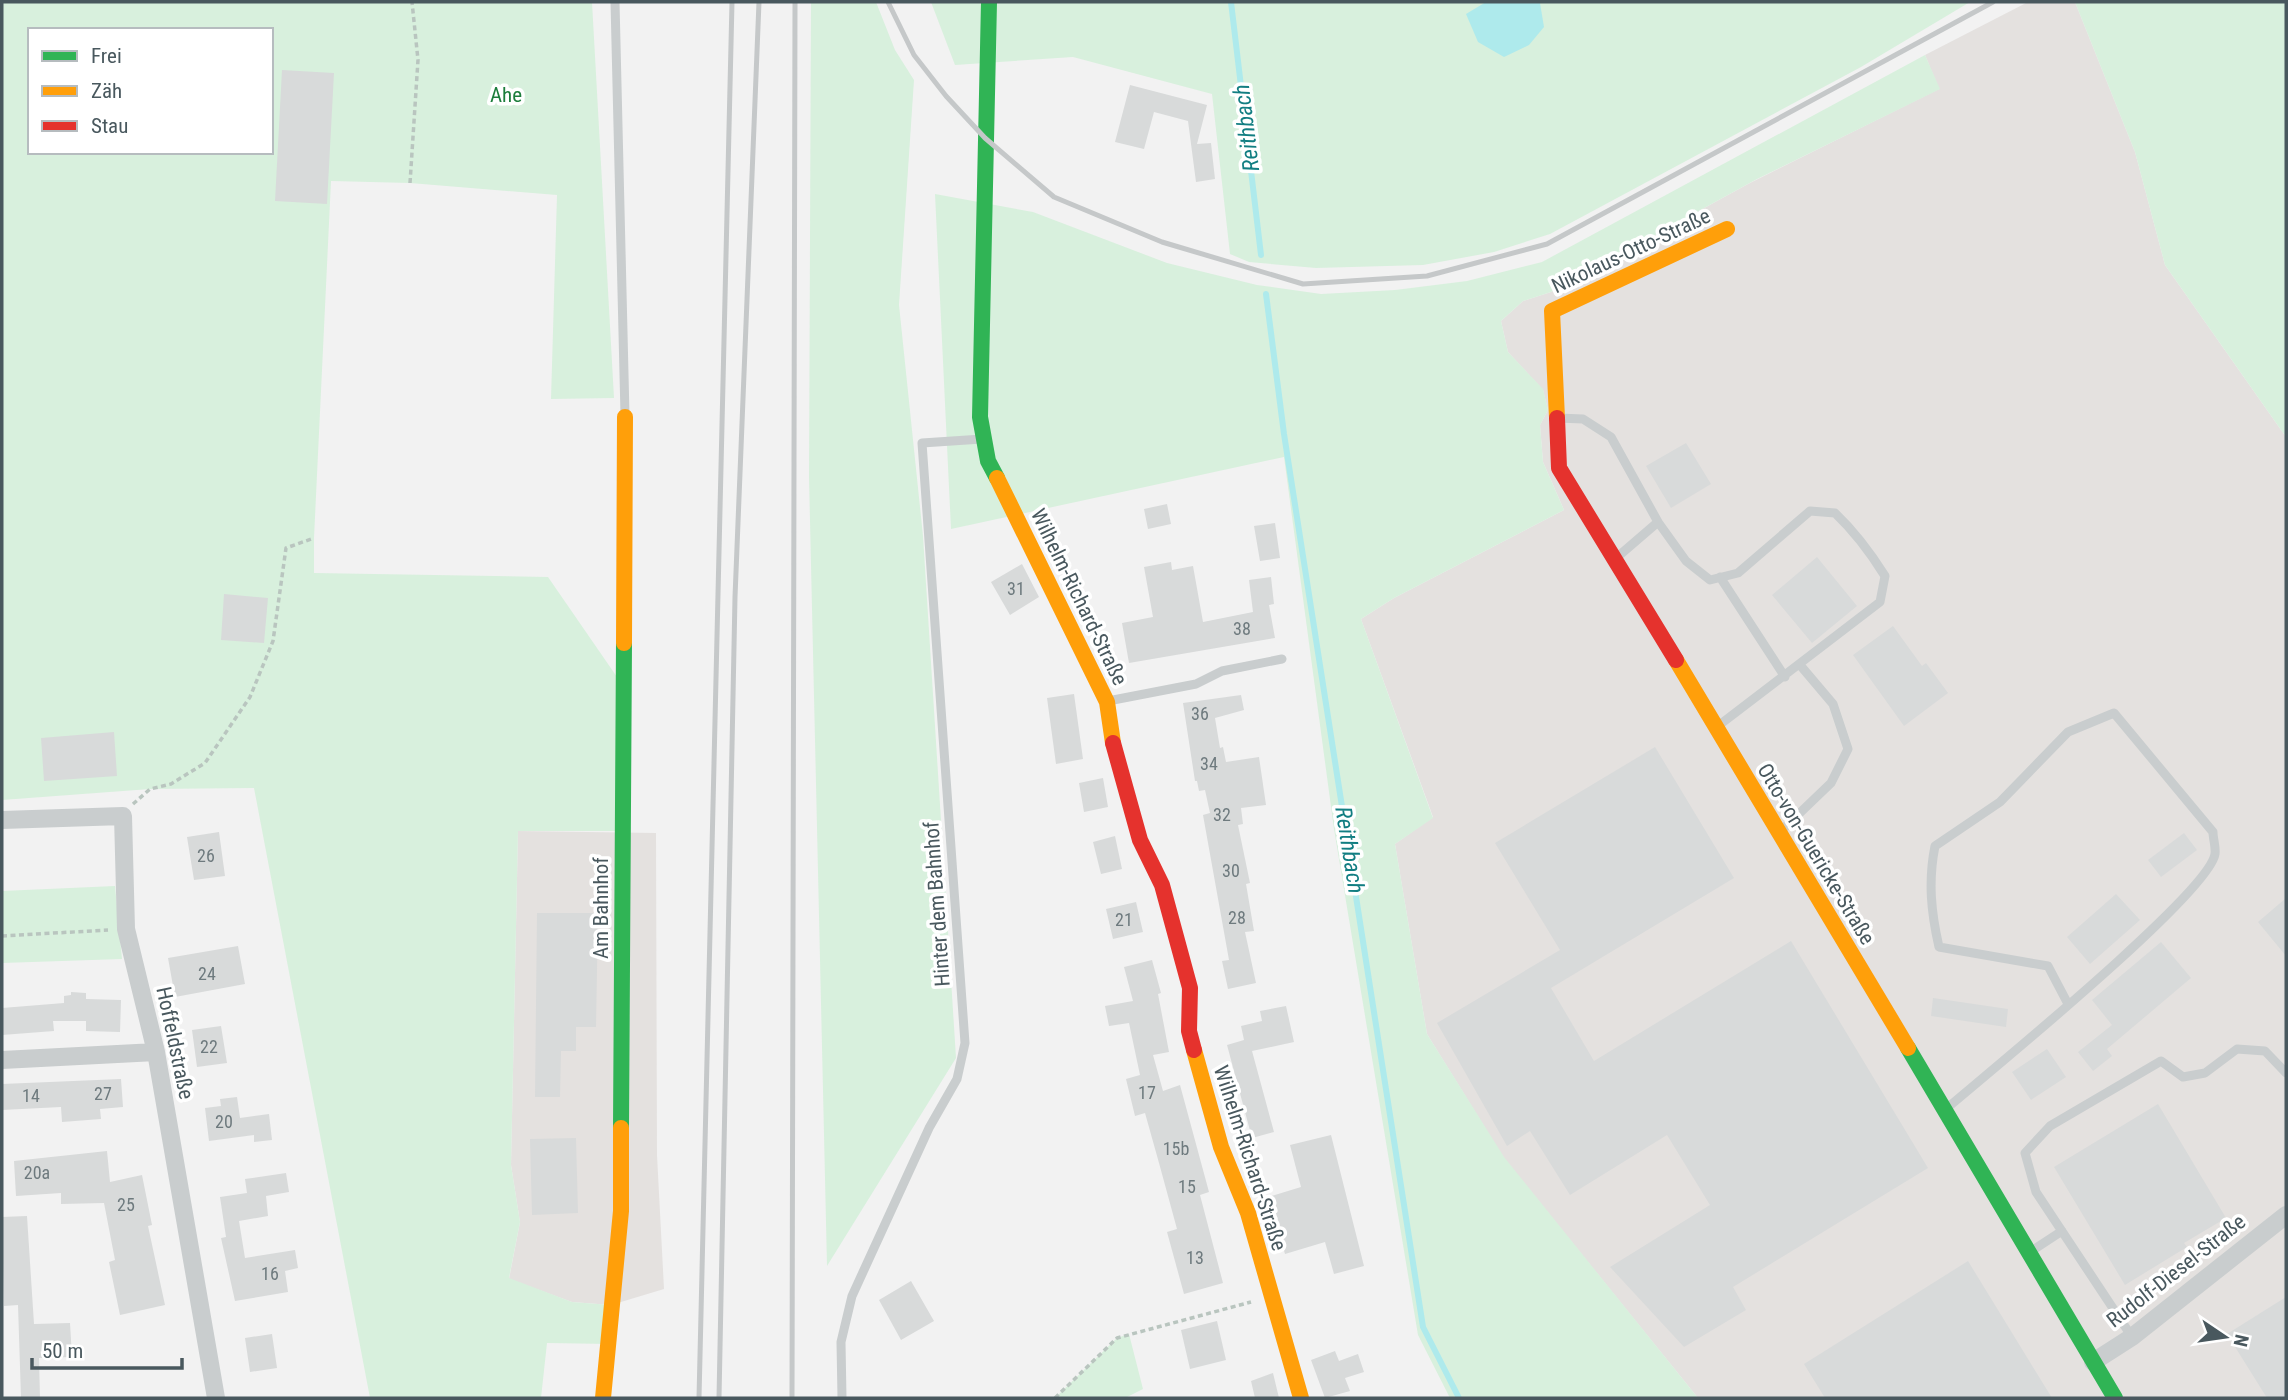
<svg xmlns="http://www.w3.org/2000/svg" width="2288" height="1400" font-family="'Roboto Condensed',sans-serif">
<rect width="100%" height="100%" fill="#f2f2f2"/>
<!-- commercial -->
<path fill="#e4e1df" d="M2028,2H2075L2135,152L2165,265L2286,437V1398H1698L1503,1157L1427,1034L1395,844L1433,817L1361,619L1394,598L1564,510L1543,462L1540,425L1548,410L1543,390L1508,352L1501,321L1523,301L1551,292L1748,184L1939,89L1925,55Z
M518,831L656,833L657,1155L664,1289L611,1305L572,1302L509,1279L520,1222L511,1165Z"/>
<!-- green -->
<path fill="#d8f0dd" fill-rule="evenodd" d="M2,2H592L614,398L551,399L557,195L410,183L331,181L314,538V573L548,577L617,677L616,831H518L511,1165L520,1222L509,1278L572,1302L611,1305L610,1344L547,1343L541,1398H370L254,788L150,789L2,800ZM30,30H271V152H30Z
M811,2H876L895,50L914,80L899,305L923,536L956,1058L827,1266L809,477Z
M931,2H1970L1861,67L1550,234L1494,252L1423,265L1316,268L1249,262L1230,254L1212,94L1073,57L955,65Z
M2075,2H2286V437L2165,265L2135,152Z
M1925,55L1940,89L1757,179L1551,292L1523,301L1501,321L1508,352L1543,389L1548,410L1540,425L1543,462L1564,510L1394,598L1361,619L1433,818L1395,844L1427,1034L1504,1157L1698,1398H1450L1418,1335L1334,829L1284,457L951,529L935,194L1033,212L1167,263L1257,285L1321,294L1395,290L1467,281L1542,262Z
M115,886L122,959L2,963V891Z
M1129,1334L1143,1389L1125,1398H1055L1117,1338Z"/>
<!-- water -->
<path fill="#aeeaec" d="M1486,2L1540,3L1544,27L1529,45L1504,57L1478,42L1466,14Z"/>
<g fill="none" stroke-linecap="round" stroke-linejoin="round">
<!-- stream -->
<path stroke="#aeeaec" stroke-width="6" d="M1231,2L1261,255
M1266,294L1284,434L1423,1327L1459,1398"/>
</g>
<!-- building -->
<path fill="#d8dada" d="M282,70L334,73L327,204L275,201Z
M1130,85L1207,105L1197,144L1211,143L1215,179L1196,182L1188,121L1154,112L1144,149L1115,142Z
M1686,443L1711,484L1671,508L1646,466Z
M1167,504L1171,524L1148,529L1144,509Z
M1275,523L1280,558L1260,561L1254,526Z
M1817,557L1857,606L1812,643L1772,595Z
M1171,562L1172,570L1193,566L1203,622L1253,612L1249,580L1271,577L1274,604L1269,605L1275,638L1129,663L1122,623L1153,617L1144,567Z
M1022,564L1039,597L1010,615L991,582Z
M224,594L268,598L264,643L221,640Z
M1893,626L1922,666L1926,663L1948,693L1904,726L1853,655Z
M1074,694L1083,759L1056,764L1047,698Z
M1241,695L1244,710L1215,718L1220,748L1223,747L1226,762L1259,757L1266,805L1241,808L1243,824L1238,825L1250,883L1246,884L1254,931L1245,932L1256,983L1228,989L1222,961L1229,960L1203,815L1210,813L1205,790L1199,791L1197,781H1195L1183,703Z
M114,732L117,776L44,781L41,738Z
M1655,747L1734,878L1551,988L1594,1061L1791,941L1928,1168L1733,1287L1746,1310L1684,1347L1610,1267L1710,1205L1667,1135L1570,1195L1530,1131L1507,1146L1437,1023L1560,950L1495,843Z
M1103,778L1108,807L1084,812L1079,783Z
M219,832L225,876L194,880L187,837Z
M2184,833L2197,850L2161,877L2148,860Z
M1115,836L1122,869L1101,874L1093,842Z
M2116,894L2140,920L2090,964L2067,937Z
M2286,898V956L2258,922Z
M1136,902L1143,932L1113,939L1106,909Z
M537,913H598L596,1027H576V1051H561L560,1097H535Z
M2161,942L2191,978L2107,1049L2112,1056L2093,1071L2078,1052L2112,1025L2092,1000Z
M238,946L245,984L175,997L168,958Z
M1152,960L1161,993L1158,994L1169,1052L1153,1055L1163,1091L1180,1085L1209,1192L1200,1195L1223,1283L1184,1294L1167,1232L1177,1229L1159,1163L1145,1113L1135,1116L1126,1079L1140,1075L1129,1023L1109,1026L1105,1006L1133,1001L1124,967Z
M71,992L86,993V999L121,1000L120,1032L86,1031V1021H53L54,1031L2,1035V1008L64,1003V996L71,995Z
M1933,998L2008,1009L2006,1027L1931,1016Z
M1286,1006L1294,1042L1252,1051L1274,1132L1252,1138L1227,1045L1244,1040L1241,1026L1262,1021L1260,1011Z
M221,1026L227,1063L197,1067L192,1030Z
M2047,1049L2066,1077L2031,1100L2012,1072Z
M121,1079L123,1107L100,1109L101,1119L62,1122L61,1107L2,1110V1084Z
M237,1097L240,1118L269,1114L272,1140L254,1142V1135L209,1141L205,1108L221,1106L220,1099Z
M2158,1104L2226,1218L2184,1243L2187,1247L2125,1285L2054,1167Z
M1331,1135L1364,1266L1334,1274L1325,1242L1285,1254L1268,1197L1301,1187L1290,1145Z
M576,1138L578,1213L532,1215L530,1139Z
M107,1151L110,1182L142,1175L152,1225L148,1226L165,1305L120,1315L109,1262L115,1260L104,1203L61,1204V1193L16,1196L14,1161Z
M286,1173L289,1192L266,1196L268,1216L239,1221L245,1258L295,1250L298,1268L285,1271L288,1292L235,1301L221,1238L226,1237L220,1197L247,1193L245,1179Z
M27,1216L34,1324L70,1323L72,1357L39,1358L40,1398H21L18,1305L4,1306L2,1217Z
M1968,1261L2052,1398H1825L1804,1364Z
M911,1281L934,1321L901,1340L879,1300Z
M2286,1297V1398H2267L2227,1334Z
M1217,1321L1226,1360L1190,1369L1181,1330Z
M272,1334L277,1368L250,1372L245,1338Z
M1335,1351L1339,1361L1358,1354L1364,1372L1345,1378L1350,1391L1325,1398L1311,1360Z
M1273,1373L1279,1398H1255L1251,1381Z"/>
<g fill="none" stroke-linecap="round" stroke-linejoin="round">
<!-- path -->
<path stroke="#b9c5bf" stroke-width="3.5" stroke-dasharray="5 3.5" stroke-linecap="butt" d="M410,183L418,60L412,2
M133,804L150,789L171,784L205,763L250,697L273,641L286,548L314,538
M2,936L108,930
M1055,1398L1117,1338L1251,1302"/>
<!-- lane -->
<path stroke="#c9cdce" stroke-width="9" d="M615,2L625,415
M1558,418L1583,419L1611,437L1658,522
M1615,559L1658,522L1686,561L1710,580L1738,573L1810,511L1835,513C1855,532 1870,552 1885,576L1880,602L1718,726
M1720,577L1785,677
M1108,701L1196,684L1222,671L1282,659
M1782,830L1831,783L1848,749L1833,704L1800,665
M1946,1109C1988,1073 2209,893 2215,854C2216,847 2213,839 2213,832L2114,713L2068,732L2000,802L1935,846C1928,881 1931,912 1939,947L2048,966L2068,1004
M2030,1252L2062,1231
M2132,1337L2036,1192L2025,1153L2050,1126L2161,1061L2183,1077L2205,1073L2237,1049L2265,1051L2286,1073
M842,1398L841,1342L852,1296L929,1128L957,1079L965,1043L922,443L982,439"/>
<!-- street -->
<path stroke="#c9cdce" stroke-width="18" d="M2,820L123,816L126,929L156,1052L216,1398
M2,1060L156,1052
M2093,1362L2132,1337L2286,1215"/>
<!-- fast -->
<path stroke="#30b455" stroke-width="16" d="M989,2L980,417L988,461L997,478
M1908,1048L2115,1398
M621,1128L624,643"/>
<!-- slow -->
<path stroke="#ff9f0a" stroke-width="16" d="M1557,418L1552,311L1727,229
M997,478L1107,702L1113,743
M624,643L625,417
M1676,660L1908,1048
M1194,1050L1221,1147L1248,1213L1301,1398
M603,1398L621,1211V1128"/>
<!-- jam -->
<path stroke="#e5322d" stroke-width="16" d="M1557,418L1559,468L1676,660
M1113,743L1140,840L1162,885L1190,988L1189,1031L1194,1050"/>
<!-- rail -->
<path stroke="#c5c8c9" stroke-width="5" d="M888,2L914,55L946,96L985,138L1054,197L1162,242L1303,284L1427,276L1547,244L1993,2
M699,1398L732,2
M719,1398L735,597L759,2
M792,1398L795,2"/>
</g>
<g text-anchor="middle" stroke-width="7" stroke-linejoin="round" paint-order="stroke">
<!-- number labels -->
<g font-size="18" fill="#6e7a7e">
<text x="1016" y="595">31</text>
<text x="1242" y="635">38</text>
<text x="1200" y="720">36</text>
<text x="1209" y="770">34</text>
<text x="1222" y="821">32</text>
<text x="206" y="862">26</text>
<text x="1231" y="877">30</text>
<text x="1237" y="924">28</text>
<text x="1124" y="926">21</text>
<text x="207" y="980">24</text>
<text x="209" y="1053">22</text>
<text x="1147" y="1099">17</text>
<text x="103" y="1100">27</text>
<text x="31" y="1102">14</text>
<text x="224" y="1128">20</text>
<text x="1176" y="1155">15b</text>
<text x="37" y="1179">20a</text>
<text x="1187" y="1193">15</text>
<text x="126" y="1211">25</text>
<text x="1195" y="1264">13</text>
<text x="270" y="1280">16</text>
</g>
<!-- park labels -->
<g font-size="21" fill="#1c7d3b" stroke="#fff">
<text x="506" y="102">Ahe</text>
</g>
<!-- street labels -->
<g font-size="21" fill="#49585e" stroke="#fff">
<text transform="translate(1631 251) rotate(-25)" y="7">Nikolaus-Otto-Straße</text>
<text transform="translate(1079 597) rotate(64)" y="7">Wilhelm-Richard-Straße</text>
<text transform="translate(1816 854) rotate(59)" y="7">Otto-von-Guericke-Straße</text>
<text transform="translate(937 904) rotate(-94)" y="7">Hinter dem Bahnhof</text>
<text transform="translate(601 908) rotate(-90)" y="7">Am Bahnhof</text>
<text transform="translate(175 1043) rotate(78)" y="7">Hoffeldstraße</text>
<text transform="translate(1250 1158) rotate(72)" y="7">Wilhelm-Richard-Straße</text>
<text transform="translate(2176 1271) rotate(-38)" y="7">Rudolf-Diesel-Straße</text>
</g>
<!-- water labels -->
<g font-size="23" font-style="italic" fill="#127e82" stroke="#fff">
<text transform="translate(1246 128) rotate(-97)" y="8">Reithbach</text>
<text transform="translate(1350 850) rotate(81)" y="8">Reithbach</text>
</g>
</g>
<!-- border -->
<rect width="2288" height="1400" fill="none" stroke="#49585e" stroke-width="7"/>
<!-- legend -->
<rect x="28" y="28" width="245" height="126" fill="#ffffff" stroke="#b6bcbf" stroke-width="2"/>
<rect x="42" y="51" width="35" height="10" fill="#30b455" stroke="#b6bcbf" stroke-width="2"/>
<text x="91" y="63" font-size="21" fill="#49585e">Frei</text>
<rect x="42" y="86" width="35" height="10" fill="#ff9f0a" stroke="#b6bcbf" stroke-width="2"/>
<text x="91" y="98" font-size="21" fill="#49585e">Zäh</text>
<rect x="42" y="121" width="35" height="10" fill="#e5322d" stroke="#b6bcbf" stroke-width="2"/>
<text x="91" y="133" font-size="21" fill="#49585e">Stau</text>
<!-- north arrow -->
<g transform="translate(2225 1337) rotate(103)" stroke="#ffffff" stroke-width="5" paint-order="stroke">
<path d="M0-5L12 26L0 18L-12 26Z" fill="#49585e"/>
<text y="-10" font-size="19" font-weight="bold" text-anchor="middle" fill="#49585e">N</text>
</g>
<!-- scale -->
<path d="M32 1358v10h150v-10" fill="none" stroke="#49585e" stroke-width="3.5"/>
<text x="42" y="1358" font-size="21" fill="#49585e" stroke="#ffffff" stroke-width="5" paint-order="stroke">50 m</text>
</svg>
